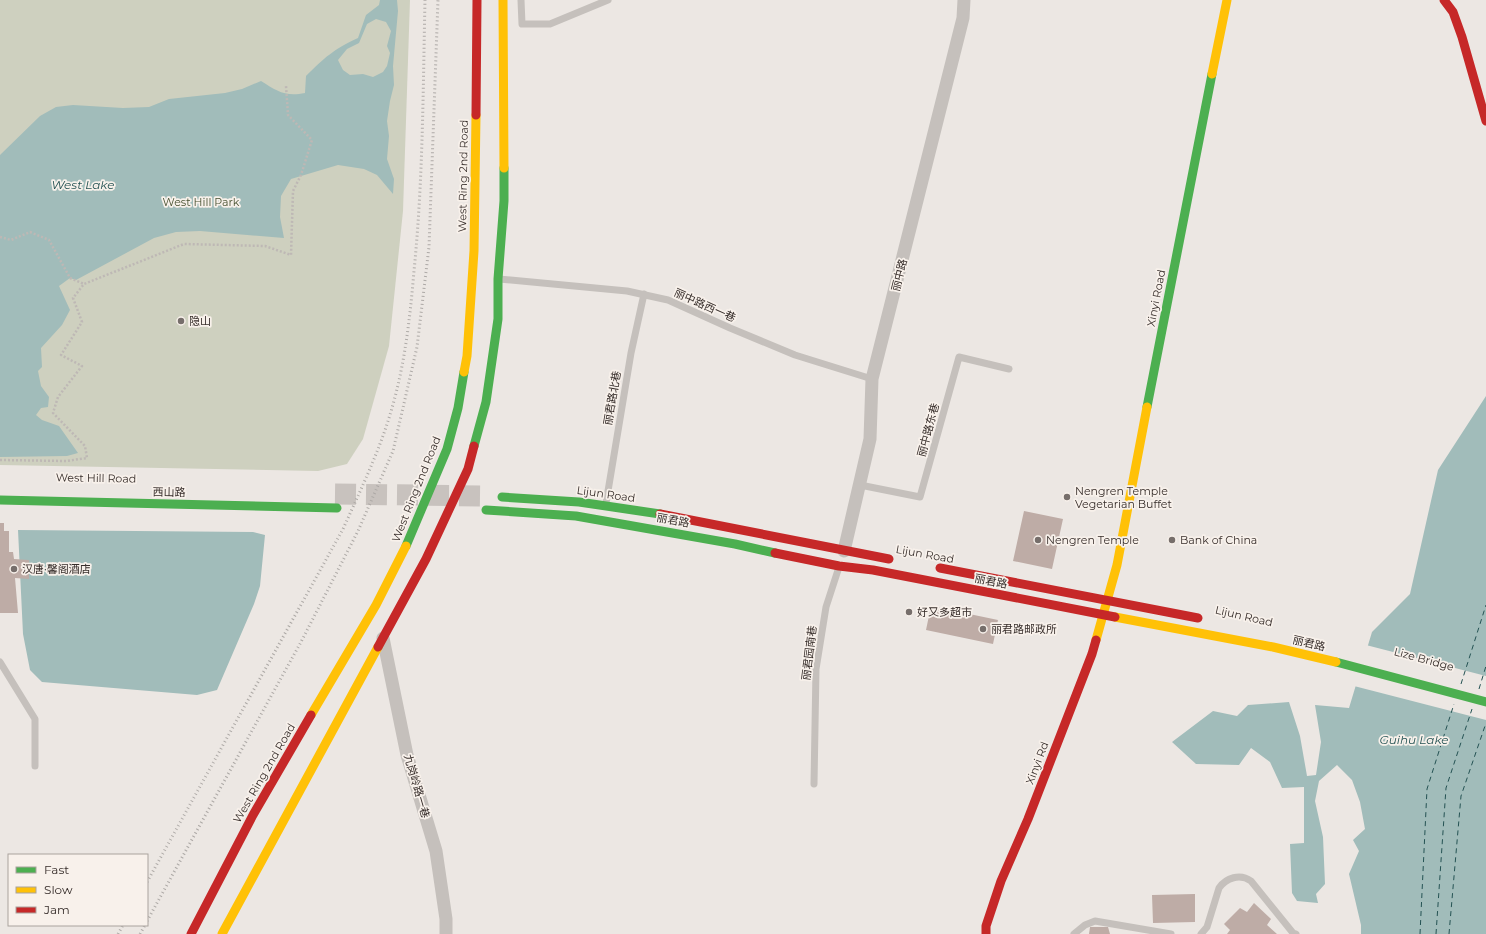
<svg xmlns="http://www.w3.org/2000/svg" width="1486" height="934" font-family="Montserrat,'Noto Sans SC',sans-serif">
<rect width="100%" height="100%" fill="#ece7e3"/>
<!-- green -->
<path fill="#ced0bf" d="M0,0H410L403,211L389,346L363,439L347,464L318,471L0,465Z"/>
<!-- water -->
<path fill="#a1bcba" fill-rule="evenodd" d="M380,0H397L398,11L393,66L394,85L390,101L387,121L389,136L387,159L394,179L393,194L377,175L364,169L338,165L291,179L281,196L280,217L284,238L200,231L176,232L154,238L76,280L70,278L59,286L70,310L62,325L41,348L42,367L38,371L41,386L49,397L48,407L41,408L36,415L42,420L59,426L78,453L67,456L0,457V155L40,116L56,107L73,105L123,108L149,107L169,99L225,93L242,89L261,81C277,91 285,97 305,93L306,76C324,58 334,49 358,38L366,15L379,5ZM376,19L386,22L391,31L387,46L390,53L387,66L383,72L373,77L363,74L350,75L343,70L338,60L347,49L359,43L367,24Z
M1486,396V934H1361V925L1349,874L1359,851L1353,840L1365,829L1360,802L1352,780L1337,765L1319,781L1315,801L1323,837L1325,884L1316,894L1318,903L1297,901L1292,893L1290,844L1304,843V787L1282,788L1270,762L1251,748L1239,765L1196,764L1172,742L1213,711L1237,716L1248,705L1289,702L1300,736L1307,776L1316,775L1321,742L1315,705L1349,708L1372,632L1410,594L1438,470Z
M18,530L253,532L265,535L260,586L254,604L217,690L197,695L42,682L30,670L23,634Z"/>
<!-- pier -->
<path fill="#ece7e3" d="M1366,645L1486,676V720L1354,686Z"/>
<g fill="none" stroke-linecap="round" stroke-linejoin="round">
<!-- ferry -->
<path stroke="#245253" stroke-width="1" stroke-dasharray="5 4" stroke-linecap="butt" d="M1461,684L1486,605
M1479,689L1486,666
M1420,934L1427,789L1454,704
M1436,934L1446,788L1472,709
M1449,934L1461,796L1486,723"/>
</g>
<!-- building -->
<path fill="#beaca6" d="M1024,511L1063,519L1052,569L1013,561Z
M0,523H4V531H9V552H13L14,559L29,560V579L15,578L18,613H0Z
M931,606L998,620L993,644L926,630Z
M1195,894V922L1153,923L1152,895Z
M1254,903L1271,919L1267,925L1277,934H1227L1230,930L1224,924L1240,908L1247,912Z
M1090,927H1108L1110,934H1089Z"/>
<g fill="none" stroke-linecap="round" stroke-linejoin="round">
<!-- primary-tunnel -->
<path stroke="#c8c2be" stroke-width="21" stroke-dasharray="21 10" stroke-linecap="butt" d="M335,494L487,496"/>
<!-- path -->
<path stroke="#beb8b5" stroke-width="2.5" stroke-dasharray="2 2" stroke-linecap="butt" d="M0,237L11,240L30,232L49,240L70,278L84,284
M0,460L66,461L87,458L85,446L53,413L58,397L82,366L61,355L82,322L73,298L84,284L184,244L265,246L291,255L293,191L301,175L312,140L288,115L286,86"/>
<!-- lane -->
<path stroke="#c5c0bc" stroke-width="7" d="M521,0L522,24H550L608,0
M499,279L627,291L668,300L730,328L795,355L872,379
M860,485L920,497L959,357L1009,369
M606,503L631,353L644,294
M0,662L35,719V766
M814,784L816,669L826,607L839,567
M1074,934L1085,925L1095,921L1171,934
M1201,934L1207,927L1219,888C1226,878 1240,873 1251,881L1293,933L1296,934"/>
<!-- street -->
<path stroke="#c5c0bc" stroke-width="13" d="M844,551L870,439L872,379L963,18L964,0
M383,638L407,755L436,851L446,919V934"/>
<!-- fast -->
<path stroke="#4caf50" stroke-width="9" d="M1147,407L1212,74
M474,446L486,402L498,319V279L504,201V168
M502,497L579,502L660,514
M0,500L337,508
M486,510L576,516L735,544L775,553
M406,546L447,449L458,408L464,372
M1336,662L1486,702"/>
<!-- slow -->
<path stroke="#ffc107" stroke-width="9" d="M503,0L504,168
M1212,74L1227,0
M464,372L467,356L474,251L476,115
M1115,617L1273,647L1336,662
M1096,640L1117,565L1147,407
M311,715L376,605L406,546
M222,934L378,647"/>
<!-- jam -->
<path stroke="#c62828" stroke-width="9" d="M1444,0L1453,12L1462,37L1486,121
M476,115L477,0
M660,514L889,559
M775,553L839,566L873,570L1115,617
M940,568L1198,618
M378,647L426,559L468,469L474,446
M191,934L253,815L311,715
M986,934V926L1001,881L1028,819L1092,654L1096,640"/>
<!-- rail -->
<path stroke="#ada9a6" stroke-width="3" stroke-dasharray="1 3" stroke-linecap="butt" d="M147,882L343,529C361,489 380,450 392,408C405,363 410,318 414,271C423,181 423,91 425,0
M147,921L301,642L358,531L393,451L417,347L429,247L438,0
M118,934L123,925
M140,934L145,925"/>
</g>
<!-- markers -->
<g fill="#766e6b" stroke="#f8f1eb" stroke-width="1.5">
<circle cx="181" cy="321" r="4"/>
<circle cx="1067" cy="497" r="4"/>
<circle cx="1038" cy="540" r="4"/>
<circle cx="1172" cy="540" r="4"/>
<circle cx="14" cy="569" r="4"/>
<circle cx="909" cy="612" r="4"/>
<circle cx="983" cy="629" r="4"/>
</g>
<g text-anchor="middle" stroke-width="3.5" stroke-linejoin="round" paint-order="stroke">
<!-- street labels -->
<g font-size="11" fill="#362d2a" stroke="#f8f1eb">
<text transform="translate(463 176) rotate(-89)" y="4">West Ring 2nd Road</text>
<text transform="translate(899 275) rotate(-76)" y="4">丽中路</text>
<text transform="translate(1156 298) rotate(-79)" y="4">Xinyi Road</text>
<text transform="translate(705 305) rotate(24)" y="4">丽中路西一巷</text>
<text transform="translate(612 398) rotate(-80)" y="4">丽君路北巷</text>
<text transform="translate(928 430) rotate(-75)" y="4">丽中路东巷</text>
<text transform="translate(96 478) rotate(1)" y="4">West Hill Road</text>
<text transform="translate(416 489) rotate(-68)" y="4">West Ring 2nd Road</text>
<text transform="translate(169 492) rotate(1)" y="4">西山路</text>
<text transform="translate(606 494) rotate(8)" y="4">Lijun Road</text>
<text transform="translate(673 520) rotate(10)" y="4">丽君路</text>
<text transform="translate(925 554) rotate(10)" y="4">Lijun Road</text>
<text transform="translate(991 581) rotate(11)" y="4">丽君路</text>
<text transform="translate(1244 616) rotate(13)" y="4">Lijun Road</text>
<text transform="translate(1309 643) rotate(13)" y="4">丽君路</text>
<text transform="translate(809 653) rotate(-83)" y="4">丽君园南巷</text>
<text transform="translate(1424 659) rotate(15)" y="4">Lize Bridge</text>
<text transform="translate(1037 763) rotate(-69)" y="4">Xinyi Rd</text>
<text transform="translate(264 773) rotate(-60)" y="4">West Ring 2nd Road</text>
<text transform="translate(417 786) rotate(74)" y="4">九岗岭路一巷</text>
</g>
<!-- park labels -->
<g font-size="11" fill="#475131" stroke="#f8f1eb">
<text x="201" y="206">West Hill Park</text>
</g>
<!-- poi labels -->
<g font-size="11" fill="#362d2a" stroke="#f8f1eb" text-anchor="start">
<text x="189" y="325">隐山</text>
<text x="1075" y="495">Nengren Temple<tspan x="1075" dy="13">Vegetarian Buffet</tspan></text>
<text x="1046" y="544">Nengren Temple</text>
<text x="1180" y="544">Bank of China</text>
<text x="22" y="573">汉唐·馨阁酒店</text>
<text x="917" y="616">好又多超市</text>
<text x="991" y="633">丽君路邮政所</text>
</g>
<!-- water labels -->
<g font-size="12" font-style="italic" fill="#245253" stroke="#f8f1eb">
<text x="83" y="189">West Lake</text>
<text x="1414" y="744">Guihu Lake</text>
</g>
</g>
<!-- legend -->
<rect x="8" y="854" width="140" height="72" fill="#f8f1eb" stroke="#aaa39e"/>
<rect x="16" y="867" width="20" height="6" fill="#4caf50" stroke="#aaa39e"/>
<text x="44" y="874" font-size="12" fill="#362d2a">Fast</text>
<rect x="16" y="887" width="20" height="6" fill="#ffc107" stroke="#aaa39e"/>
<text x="44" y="894" font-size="12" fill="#362d2a">Slow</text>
<rect x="16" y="907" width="20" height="6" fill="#c62828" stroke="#aaa39e"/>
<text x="44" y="914" font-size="12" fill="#362d2a">Jam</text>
</svg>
